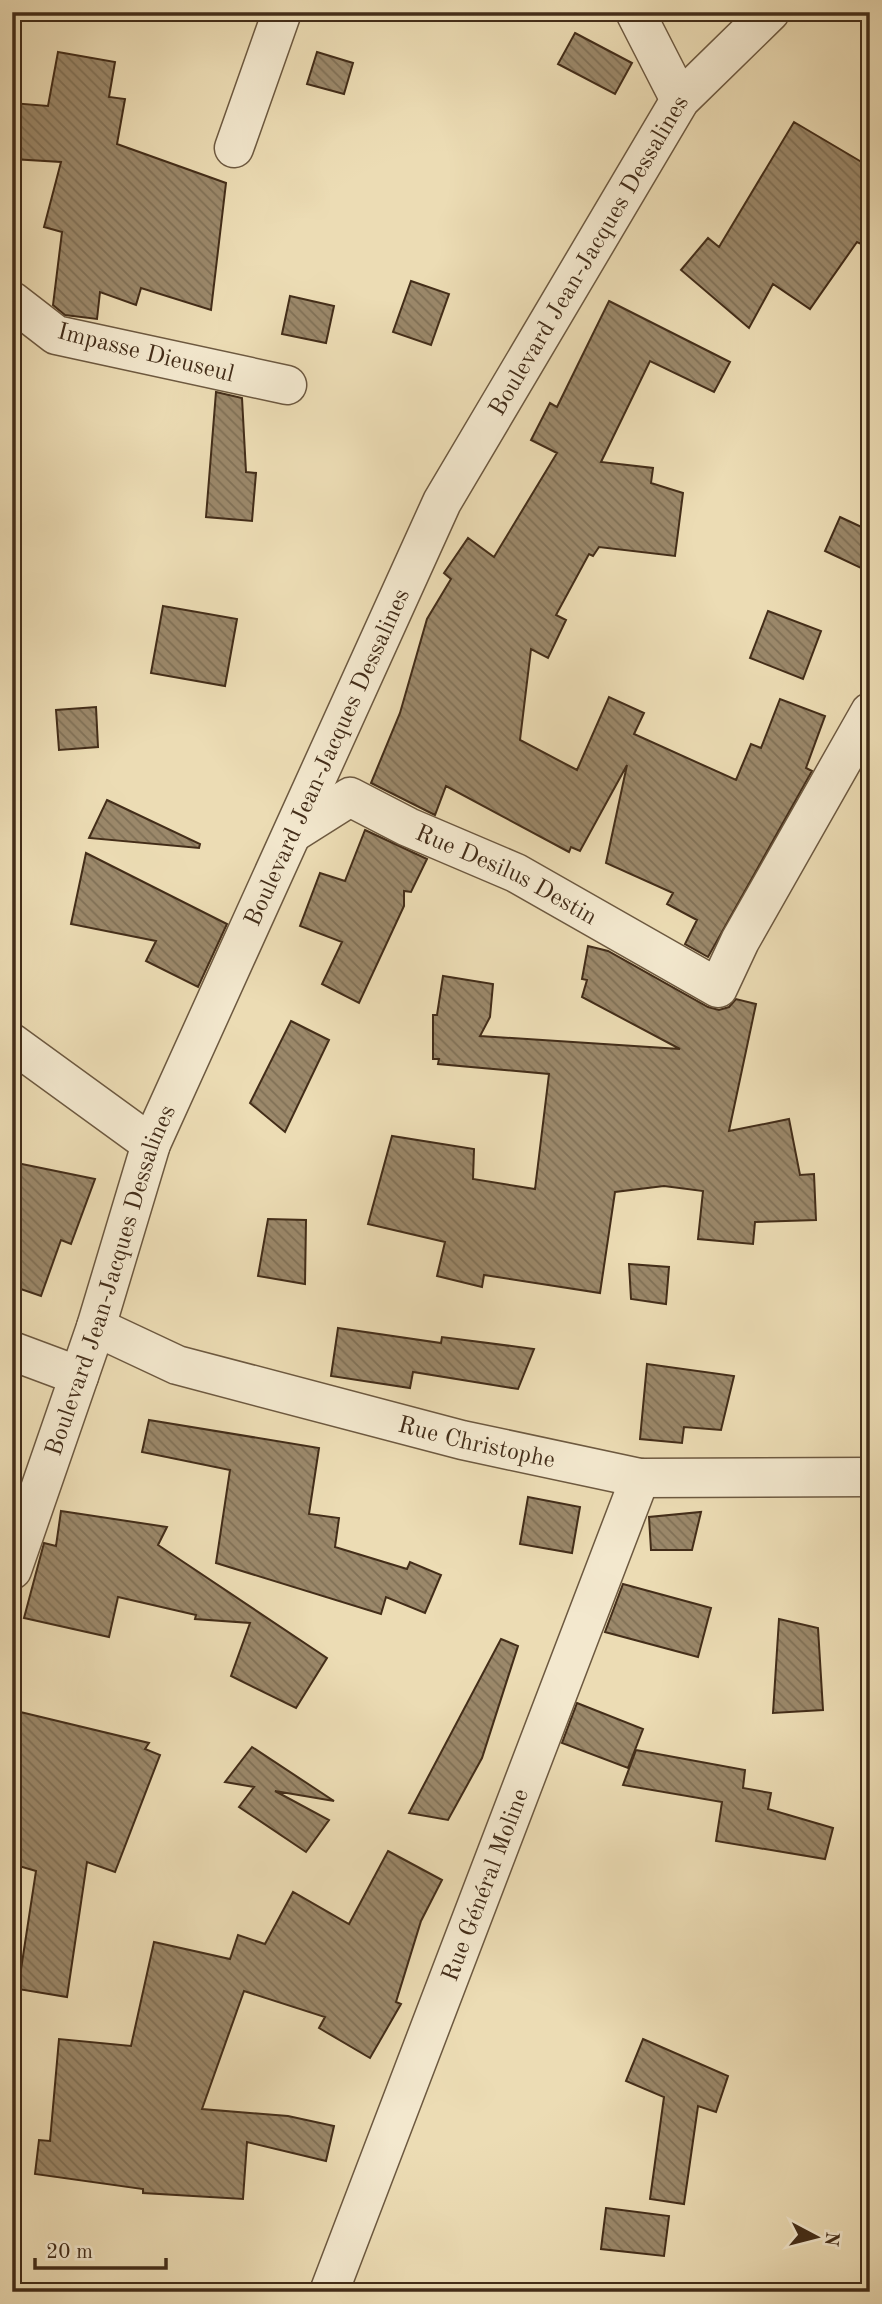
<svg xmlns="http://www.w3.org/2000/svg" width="882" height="2304" font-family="'Old Standard TT',serif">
<defs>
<pattern id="building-back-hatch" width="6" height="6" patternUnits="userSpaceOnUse" patternTransform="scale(1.75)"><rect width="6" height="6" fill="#9b886a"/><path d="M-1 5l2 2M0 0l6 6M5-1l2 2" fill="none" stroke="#807056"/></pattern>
</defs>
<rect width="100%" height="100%" fill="#ecdcb4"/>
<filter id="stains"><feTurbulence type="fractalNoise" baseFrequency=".00286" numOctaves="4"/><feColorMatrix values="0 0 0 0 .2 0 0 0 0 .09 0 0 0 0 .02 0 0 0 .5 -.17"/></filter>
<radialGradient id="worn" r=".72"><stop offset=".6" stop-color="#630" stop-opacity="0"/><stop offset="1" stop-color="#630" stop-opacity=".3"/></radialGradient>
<!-- building -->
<path fill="url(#building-back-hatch)" stroke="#432d19" stroke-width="2" d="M575,33L632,63L615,94L558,64Z
M58,52L115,62L109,97L125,99L117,144L226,183L211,310L141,288L136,305L100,292L97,319L65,315L53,305L62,232L44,227L61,162L12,159V103L48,106Z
M317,52L353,63L344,94L307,84Z
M794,122L870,167V248L857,242L810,309L773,284L749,328L681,270L708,238L719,247Z
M411,281L449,294L431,345L393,332Z
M290,296L334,306L326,343L282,334Z
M609,301L730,362L714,392L650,361L601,462L653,468L651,483L683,493L675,556L599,547L593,556L589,554L556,615L566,620L548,658L531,649L520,740L577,770L609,697L644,713L634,734L736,780L751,744L761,748L780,699L825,716L806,768L812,771L708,957L685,944L697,920L667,904L673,893L606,863L627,765L580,851L571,847L569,852L446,786L435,815L371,783L400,713L427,619L451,579L444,573L468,538L494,557L557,453L531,440L550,403L557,407Z
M216,392L242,398L246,472L256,473L252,521L206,517Z
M840,517L870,531V547L861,568L825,551Z
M163,606L237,619L225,686L151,673Z
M768,611L821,631L803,679L750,658Z
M96,707L98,747L59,750L56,710Z
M107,800L200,844L199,848L89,838Z
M365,830L427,859L411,892L404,891V906L359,1003L322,984L342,942L300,926L320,873L345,881Z
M86,853L227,924L198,987L146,961L156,941L71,924Z
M588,946L608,951L708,1007L719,1010L729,1007L736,999L756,1004L729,1131L789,1119L800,1175L814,1174L816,1220L755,1222L753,1244L698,1239L703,1191L664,1186L615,1192L600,1293L484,1275L482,1287L437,1276L445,1242L368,1224L392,1136L474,1149L473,1179L535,1189L549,1074L438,1064L439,1059H433V1015H437L443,976L493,984L490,1017L480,1036L680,1049L582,997L587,980L582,979Z
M291,1021L329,1040L285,1132L250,1103Z
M12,1162L95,1179L71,1244L61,1240L41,1296L12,1286Z
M268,1219L306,1220L305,1284L258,1276Z
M629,1264L669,1267L666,1304L631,1299Z
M338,1328L441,1343L442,1337L534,1349L518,1389L413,1372L410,1388L331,1376Z
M647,1364L734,1376L721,1430L684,1427L682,1443L640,1439Z
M149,1420L319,1448L309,1514L339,1518L335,1547L407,1569L410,1562L441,1575L425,1613L386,1597L381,1614L216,1563L230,1470L142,1452Z
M528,1497L580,1507L572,1553L520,1544Z
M61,1511L167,1527L158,1545L327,1658L296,1708L231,1676L250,1623L195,1619L196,1615L118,1597L109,1637L24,1618L44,1543L56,1546Z
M701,1512L692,1550H651L649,1517Z
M623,1584L711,1608L698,1657L605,1632Z
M779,1619L818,1628L823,1710L773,1713Z
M501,1639L518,1646L482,1758L448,1820L409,1813Z
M577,1703L643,1729L628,1768L562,1743Z
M12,1710L149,1743L145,1749L160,1755L115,1872L87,1862L67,1997L18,1989L36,1871L12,1864Z
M252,1747L334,1801L275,1791L329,1820L306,1852L239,1807L254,1787L225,1782Z
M636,1750L745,1770L743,1788L771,1793L768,1809L833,1828L825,1859L716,1841L722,1802L623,1785Z
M388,1851L442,1880L421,1921L396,2002L401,2004L370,2058L319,2028L325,2017L244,1991L202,2109L288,2116L334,2126L326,2161L247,2142L243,2199L143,2193V2189L35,2174L39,2140L50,2141L59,2039L131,2046L154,1942L230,1959L238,1935L265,1944L293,1892L349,1924Z
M643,2039L728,2076L716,2112L698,2106L684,2204L650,2199L664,2097L626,2081Z
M606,2208L669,2216L664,2256L601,2249Z"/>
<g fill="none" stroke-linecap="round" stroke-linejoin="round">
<!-- minor casing -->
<g stroke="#6d5940" stroke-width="41">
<g id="minor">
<path d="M635,12L680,100"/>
<path d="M234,148L282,12"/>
<path d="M12,301L56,335L287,385"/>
<path id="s1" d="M293,833L350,797L408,827L516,873L718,988L740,941L870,712"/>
<path d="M12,1043L151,1144"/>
<path id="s2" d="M96,1327L177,1365L462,1440L640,1478L870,1477"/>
<path d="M12,1351L79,1376"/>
<path id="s3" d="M12,1570L96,1327L151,1144L442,502L680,100L770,12"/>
<path id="s4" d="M329,2292L640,1478"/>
</g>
</g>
<!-- minor -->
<use href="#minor" stroke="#f3e8ce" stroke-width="38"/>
</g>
<g text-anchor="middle" stroke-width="6" stroke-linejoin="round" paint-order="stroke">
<!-- street labels -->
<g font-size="24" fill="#432d19" stroke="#f3e8ce">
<text dy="8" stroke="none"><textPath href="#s3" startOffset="1440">Boulevard Jean-Jacques Dessalines</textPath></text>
<text transform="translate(146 352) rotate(14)" y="8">Impasse Dieuseul</text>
<text dy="8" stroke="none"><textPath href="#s3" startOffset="873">Boulevard Jean-Jacques Dessalines</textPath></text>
<text dy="8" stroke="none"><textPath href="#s1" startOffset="242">Rue Desilus Destin</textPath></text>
<text dy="8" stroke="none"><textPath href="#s3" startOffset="306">Boulevard Jean-Jacques Dessalines</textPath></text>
<text dy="8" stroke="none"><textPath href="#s2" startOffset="399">Rue Christophe</textPath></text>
<text dy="8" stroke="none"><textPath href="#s4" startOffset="436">Rue Général Moline</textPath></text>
</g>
</g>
<!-- margin -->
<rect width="882" height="2304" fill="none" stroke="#ecdcb4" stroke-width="42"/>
<rect x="14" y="14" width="854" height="2276" fill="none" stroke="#432d19" stroke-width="3.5"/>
<rect x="21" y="21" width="840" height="2262" fill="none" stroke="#432d19" stroke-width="2"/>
<!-- north arrow -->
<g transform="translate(816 2237) rotate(97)" stroke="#f3e8ce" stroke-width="5" paint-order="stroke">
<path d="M0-5L12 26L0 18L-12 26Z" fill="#432d19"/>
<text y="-10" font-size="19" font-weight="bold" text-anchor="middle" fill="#432d19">N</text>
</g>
<!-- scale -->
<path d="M35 2258v10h131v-10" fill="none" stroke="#432d19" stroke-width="3.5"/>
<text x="46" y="2258" font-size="21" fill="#432d19" stroke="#f3e8ce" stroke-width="5" paint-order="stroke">20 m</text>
<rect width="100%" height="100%" filter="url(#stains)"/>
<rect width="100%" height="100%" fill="url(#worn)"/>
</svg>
